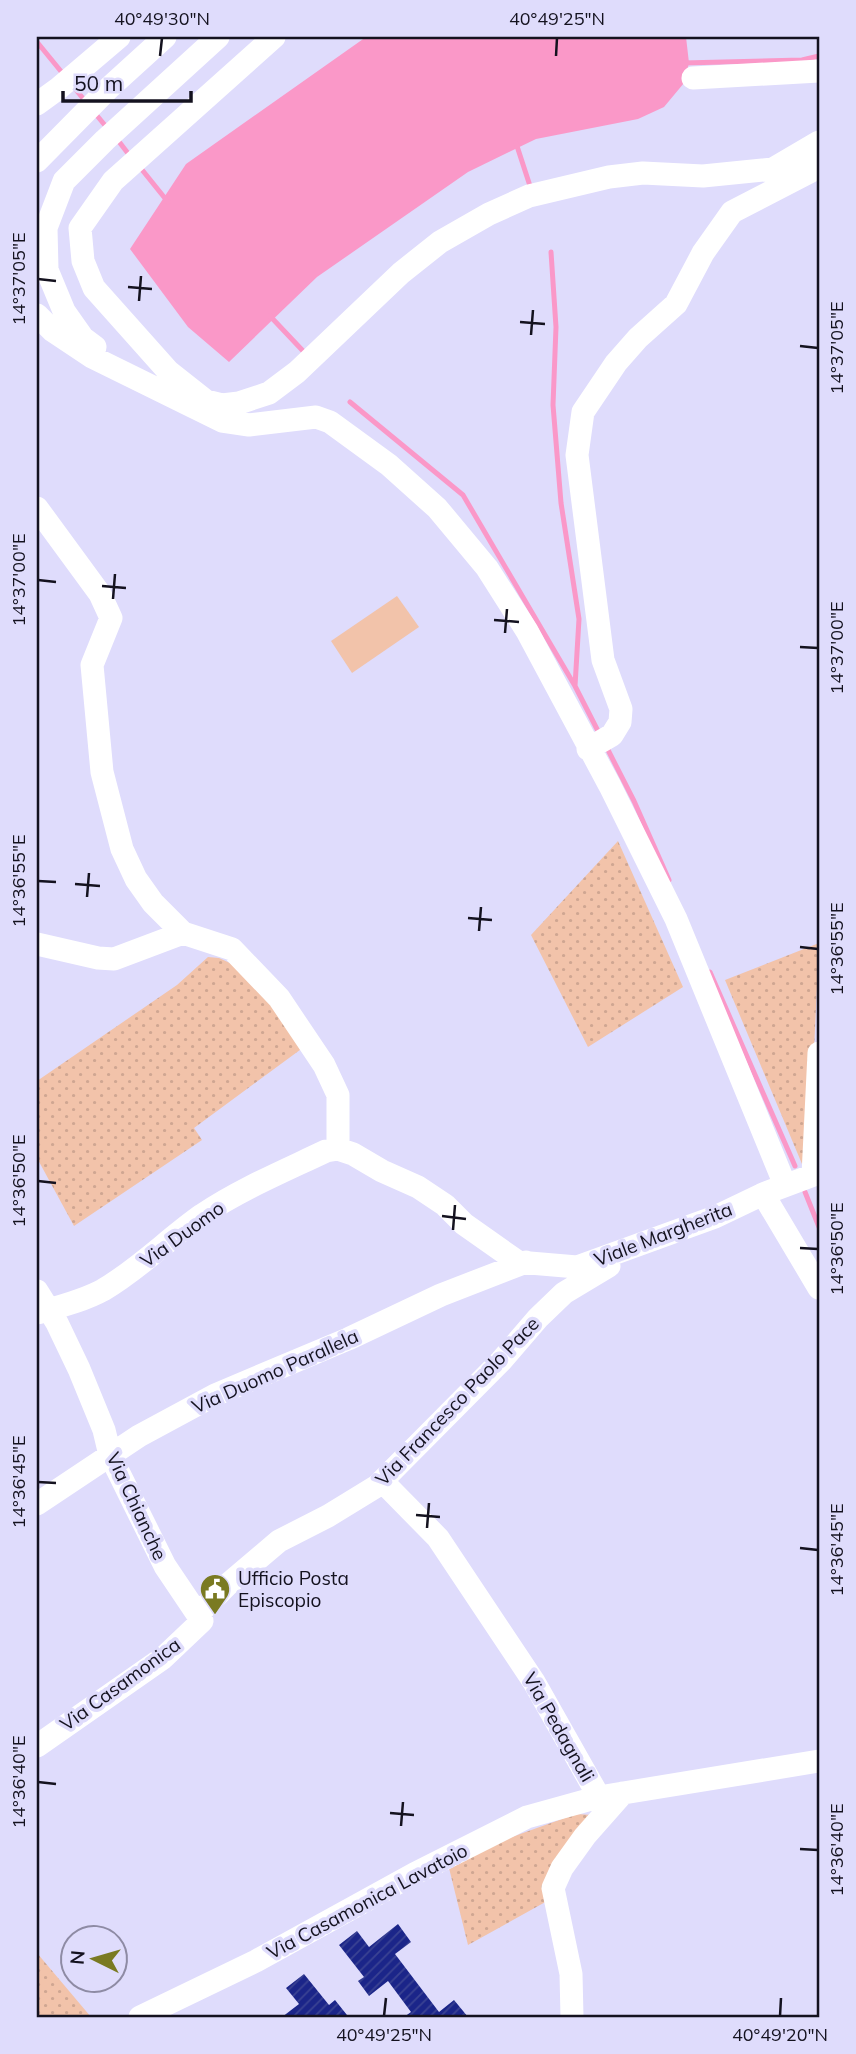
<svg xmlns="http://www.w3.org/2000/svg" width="856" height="2054" font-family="Mulish,sans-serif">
<defs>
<pattern id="green-dots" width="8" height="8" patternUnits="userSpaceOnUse" patternTransform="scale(1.75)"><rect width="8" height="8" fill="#f2c3aa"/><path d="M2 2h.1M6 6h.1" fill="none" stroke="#cfa692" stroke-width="1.8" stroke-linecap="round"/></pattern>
<pattern id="building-hatch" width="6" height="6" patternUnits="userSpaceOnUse" patternTransform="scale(1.75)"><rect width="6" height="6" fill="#1b2589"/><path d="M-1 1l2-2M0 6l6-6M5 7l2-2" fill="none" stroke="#3a4293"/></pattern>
</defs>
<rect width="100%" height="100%" fill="#dfdcfc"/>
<!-- green -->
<path fill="url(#green-dots)" d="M618,841L683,987L588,1047L531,935Z
M819,943L809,1158L802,1164L725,980Z
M208,957L219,958L243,969L304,1047L194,1128L202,1140L74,1226L37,1158V1081L177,985Z
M576,1814L593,1815L549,1900L468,1945L449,1868L509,1838Z
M37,1953L91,2017H37Z"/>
<!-- pitch -->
<path fill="#f2c3aa" d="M397,596L419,627L352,673L331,641Z"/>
<!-- water -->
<path fill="#fa98c8" d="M366,37H686L689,63L684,83L664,107L638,119L536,139L468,172L317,277L229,362L188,327L130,249L186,164Z"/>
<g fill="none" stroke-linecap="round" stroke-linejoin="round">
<!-- stream -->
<path stroke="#fa98c8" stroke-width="5" d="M37,42L64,75
M683,63L802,60L819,56
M72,85L86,102
M94,112L108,129
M117,139L130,156
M516,143L531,189
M139,166L168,202
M551,252L556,327L553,405L561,503L579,619L575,686L600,735
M270,316L304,352
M350,402L463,495L575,686
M606,746L634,801L669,880
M710,972L795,1166
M805,1192L819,1227"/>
</g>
<!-- building -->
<path fill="url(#building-hatch)" d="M398,1924L411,1942L395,1954L439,2012L454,2000L468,2017H404L411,2012L388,1981L369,1996L358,1981L364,1977L339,1945L357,1931L369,1947Z
M304,1974L329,2005L335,2000L347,2015L344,2017H282L299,2004L286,1988Z"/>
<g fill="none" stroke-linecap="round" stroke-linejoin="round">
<!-- minor -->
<path stroke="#fff" stroke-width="23" d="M274,37L113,181L80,228L83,261L94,288L168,371L206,401L222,405L239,403L269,393L297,372L401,273L440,242L489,214L529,196L609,177L643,173L703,176L773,169L819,142
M693,78L819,71
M37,104L59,88L119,37
M37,161L110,87L165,37
M37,315L53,331L92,357L222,421L249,425L316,417L330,422L389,465L437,508L487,568L527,631L610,786L676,919L785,1185
M95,347L83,338L64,311L47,270L46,228L64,181L105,140L218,37
M37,508L100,594L111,618L92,665L102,772L122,849L136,879L153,903L183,933
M588,749L612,735L620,722L621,709L603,660L577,455L583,412L616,363L638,338L676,304L703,253L732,212L819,167
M37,944L98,958L114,959L183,933L232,949L279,998L324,1065L338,1095V1149
M813,1175L819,1053
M763,1194L819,1288
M37,1291L57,1323L79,1369L104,1430L110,1455L165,1566L202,1621L163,1658L37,1746
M37,1313C58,1307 83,1301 103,1290C139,1269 168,1239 202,1215C241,1189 284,1171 326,1151L338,1149L353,1154L382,1171L418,1187L445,1205L464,1224L518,1262L577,1267L715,1217L763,1194L819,1173
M382,1481L438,1538L534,1682L599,1797L819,1761
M37,1504L139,1436L215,1395L348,1339L441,1295L526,1262
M198,1614L226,1586L279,1541L328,1516L377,1486L501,1361L538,1318L564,1293L609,1266
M140,2017L256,1961L414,1874L527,1817L599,1797
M572,2017L571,1974L553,1888L562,1868L585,1836L623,1793"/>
</g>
<!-- ticks -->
<path fill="none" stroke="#14121f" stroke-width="2.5" d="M160,56L162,38M556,56L557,38M38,279L56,281M128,287L152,289M139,301L141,276M520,322L545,324M531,335L533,310M800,346L818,348M38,580L56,582M102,586L126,588M113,599L115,574M494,620L519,622M505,633L507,609M800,647L818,648M38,881L56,882M75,884L100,886M87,897L89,873M468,918L492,920M479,931L481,907M800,947L818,949M38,1181L56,1183M442,1216L466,1219M453,1230L455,1205M800,1248L818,1249M38,1482L56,1483M416,1515L440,1517M427,1528L429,1503M800,1548L818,1550M38,1782L56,1784M390,1813L414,1815M401,1826L403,1802M800,1849L818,1850M384,2016L386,1998M780,2016L781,1998"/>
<!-- icons -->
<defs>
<g id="civic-pin" transform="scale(1.575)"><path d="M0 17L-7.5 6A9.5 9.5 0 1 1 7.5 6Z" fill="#7a7a22" stroke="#dfdcfc"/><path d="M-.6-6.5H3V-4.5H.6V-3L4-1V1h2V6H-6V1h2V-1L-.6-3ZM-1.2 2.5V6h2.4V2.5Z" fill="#fff"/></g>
</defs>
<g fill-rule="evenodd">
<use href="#civic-pin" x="215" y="1589"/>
</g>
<g text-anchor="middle" stroke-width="7" stroke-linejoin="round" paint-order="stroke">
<!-- street labels -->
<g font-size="19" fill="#14121f" stroke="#dfdcfc">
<text transform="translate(182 1234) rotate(-36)" y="7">Via Duomo</text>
<text transform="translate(663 1234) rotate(-21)" y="7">Viale Margherita</text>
<text transform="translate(275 1371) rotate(-24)" y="7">Via Duomo Parallela</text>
<text transform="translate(457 1401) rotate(-46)" y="7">Via Francesco Paolo Pace</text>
<text transform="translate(137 1506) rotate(65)" y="7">Via Chianche</text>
<text transform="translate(120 1684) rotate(-36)" y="7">Via Casamonica</text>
<text transform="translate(559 1727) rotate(60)" y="7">Via Pedagnali</text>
<text transform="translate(367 1901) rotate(-28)" y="7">Via Casamonica Lavatoio</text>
</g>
<!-- poi labels -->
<g font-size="19" fill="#14121f" stroke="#dfdcfc" text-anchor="start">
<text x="238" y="1585">Ufficio Posta<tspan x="238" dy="22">Episcopio</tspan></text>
</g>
</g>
<!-- border -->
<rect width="856" height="2054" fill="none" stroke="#dfdcfc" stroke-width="77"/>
<!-- north arrow -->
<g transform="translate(94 1959) rotate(275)"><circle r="33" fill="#dfdcfc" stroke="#8e8ba4" stroke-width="2"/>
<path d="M0-5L12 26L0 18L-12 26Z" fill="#7a7a22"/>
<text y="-10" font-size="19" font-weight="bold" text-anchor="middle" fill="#14121f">N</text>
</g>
<!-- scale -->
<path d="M63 91v10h128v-10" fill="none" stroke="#14121f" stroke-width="3.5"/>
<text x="74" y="91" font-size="21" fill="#14121f" stroke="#dfdcfc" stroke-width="5" paint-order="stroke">50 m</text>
<rect x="38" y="38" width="780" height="1978" fill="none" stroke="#14121f" stroke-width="2.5"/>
<g font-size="18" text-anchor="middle" fill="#14121f">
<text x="162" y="25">40°49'30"N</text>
<text x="557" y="25">40°49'25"N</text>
<text transform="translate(19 279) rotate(-90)" y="6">14°37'05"E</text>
<text transform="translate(837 348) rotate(-90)" y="6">14°37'05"E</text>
<text transform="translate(19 580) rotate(-90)" y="6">14°37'00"E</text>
<text transform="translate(837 648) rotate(-90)" y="6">14°37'00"E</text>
<text transform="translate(19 881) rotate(-90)" y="6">14°36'55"E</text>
<text transform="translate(837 949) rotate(-90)" y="6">14°36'55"E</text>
<text transform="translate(19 1181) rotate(-90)" y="6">14°36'50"E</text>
<text transform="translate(837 1249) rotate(-90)" y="6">14°36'50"E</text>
<text transform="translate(19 1482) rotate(-90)" y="6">14°36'45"E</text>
<text transform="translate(837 1550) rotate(-90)" y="6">14°36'45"E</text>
<text transform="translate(19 1782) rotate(-90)" y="6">14°36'40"E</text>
<text transform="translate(837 1850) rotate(-90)" y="6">14°36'40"E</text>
<text x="384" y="2041">40°49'25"N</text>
<text x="780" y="2041">40°49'20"N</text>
</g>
</svg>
